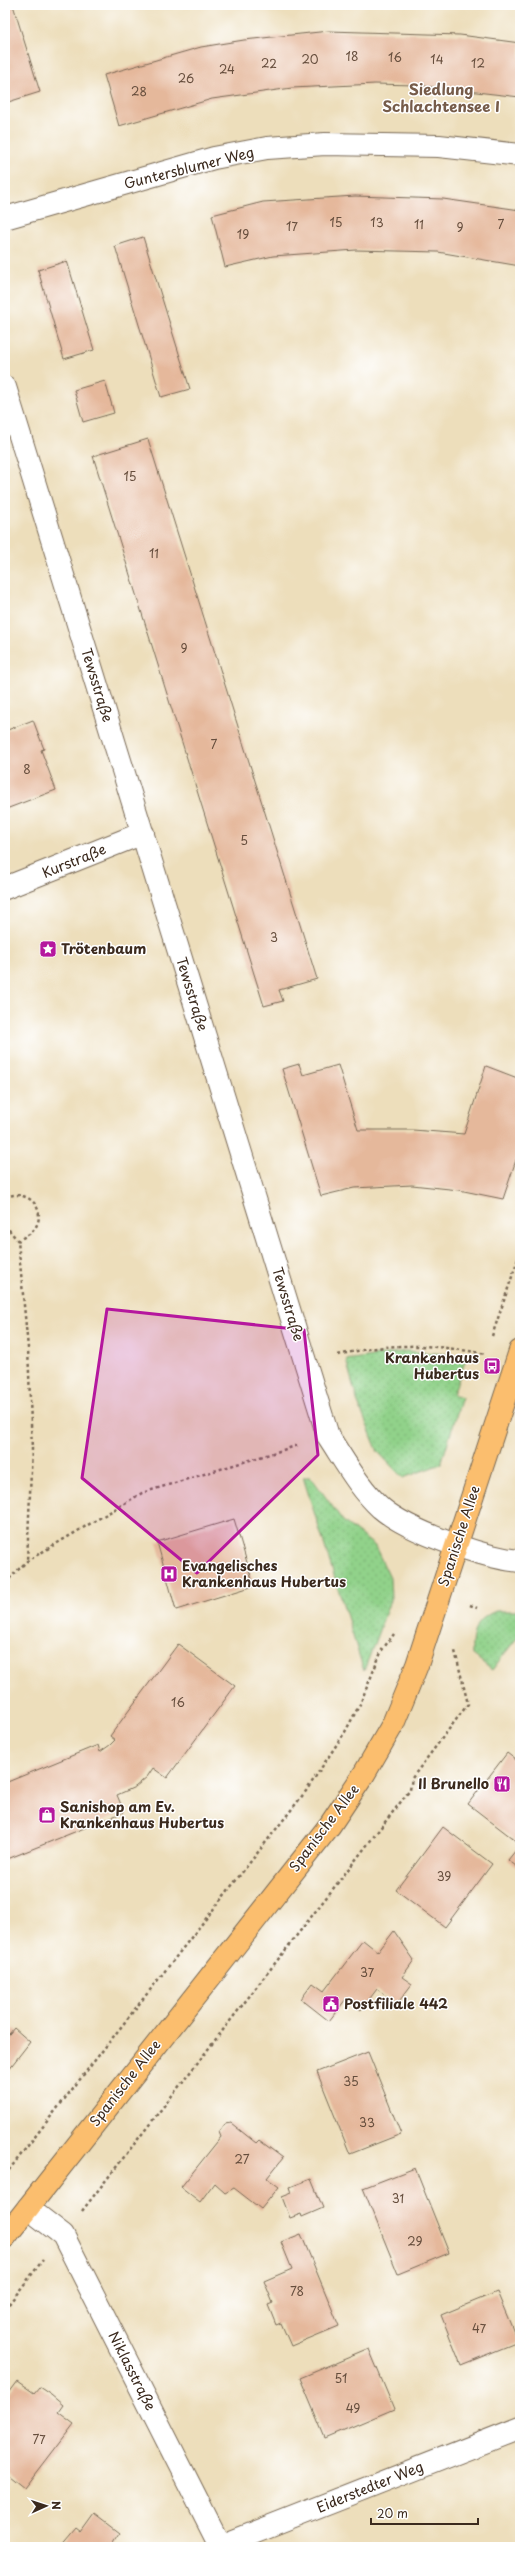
<svg xmlns="http://www.w3.org/2000/svg" width="525" height="2552" font-family="'Playpen Sans',sans-serif">
<defs>
<pattern id="green-dots" width="8" height="8" patternUnits="userSpaceOnUse"><rect width="8" height="8" fill="#91d28a"/><path d="M2 2h.1M6 6h.1" fill="none" stroke="#7eb477" stroke-width="1.8" stroke-linecap="round"/></pattern>
</defs>
<rect width="100%" height="100%" fill="#fff"/>
<filter id="ink" filterUnits="userSpaceOnUse"><feTurbulence type="fractalNoise" baseFrequency=".025" numOctaves="2"/><feDisplacementMap in="SourceGraphic" scale="8" xChannelSelector="R" yChannelSelector="G"/><feConvolveMatrix kernelMatrix="1 2 1 2 8 2 1 2 1" color-interpolation-filters="sRGB"/></filter>
<filter id="wash" filterUnits="userSpaceOnUse"><feTurbulence type="fractalNoise" baseFrequency=".012" numOctaves="4" result="noise"/><feDisplacementMap in="SourceGraphic" scale="16" xChannelSelector="R" yChannelSelector="G"/><feGaussianBlur stdDeviation="0.9" result="paint"/><feColorMatrix in="noise" values="0 0 0 0 0 0 0 0 0 0 0 0 0 0 0 0 0 1.4 0 .05"/><feComposite in="paint" operator="in"/></filter>
<g filter="url(#wash)">
<rect width="100%" height="100%" fill="#eddebb"/>
<!-- green -->
<path fill="url(#green-dots)" stroke="#667e54" d="M406,1351L446,1354L466,1359L453,1394L462,1397L441,1464L403,1478L378,1452L358,1403L346,1360Z
M303,1477H311L343,1521L375,1546L390,1578L391,1598L364,1671Z
M496,1611H520V1634L492,1670L472,1654C471,1634 475,1619 496,1611Z"/>
<g id="blocks">
<!-- building -->
<path fill="#e5b89b" d="M5,5H13L40,92L5,103Z
M329,31L460,35L520,43V97L415,85L375,84L292,88L212,99L119,126L104,75L201,47L244,40Z
M355,196L443,199L520,210V266L438,252L356,250L273,256L225,267L212,215L263,202Z
M143,237L190,389L161,397L115,246Z
M67,261L94,350L64,359L38,270Z
M105,381L114,413L83,422L74,390Z
M148,439L317,979L279,990L283,1001L264,1006L93,456Z
M33,720L44,749L41,750L56,790L6,809L5,731Z
M299,1064L303,1075L338,1065L358,1130H413L464,1134L486,1066L520,1079V1148L503,1199L459,1190L412,1185L354,1188L321,1196L282,1069Z
M234,1519L254,1586L176,1610L157,1542Z
M178,1644L235,1686L167,1778L153,1768L147,1777L135,1787L117,1795L124,1812L5,1860V1783L98,1745L100,1752L110,1745L115,1740L110,1736Z
M507,1753L520,1763V1844L468,1804Z
M443,1827L492,1864L445,1927L396,1890Z
M520,1845V1869L508,1860Z
M394,1931L414,1960L402,1977L412,1984L397,2004L377,1989L361,2010L346,1999L329,2021L301,1999L313,1983L324,1991L363,1940L378,1952Z
M14,2028L30,2042L5,2074V2039Z
M368,2052L401,2134L350,2154L317,2072Z
M231,2123L256,2143L259,2140L283,2158L267,2178L279,2187L261,2209L234,2188L225,2193L214,2183L200,2202L181,2187L221,2137L219,2132L225,2124Z
M415,2168L449,2253L398,2274L363,2188Z
M311,2179L323,2208L302,2217L301,2214L290,2218L282,2197L292,2193L290,2187Z
M301,2234L339,2326L291,2346L281,2323L276,2325L268,2305L273,2303L264,2281L292,2269L281,2242Z
M497,2292L518,2342L461,2365L441,2315Z
M369,2349L394,2409L325,2438L300,2378Z
M17,2381L34,2393L39,2387L51,2395L63,2405L58,2412L74,2424L25,2488L5,2472V2397Z
M94,2514L119,2533L113,2542L119,2547H60L76,2528L81,2532Z"/>
</g>
</g>
<g filter="url(#ink)">
<use href="#blocks" fill-opacity="0" stroke="#796955" stroke-width="1"/>
<g fill="none" stroke-linecap="round" stroke-linejoin="round">
<!-- minor casing -->
<g stroke="#796955" stroke-width="24">
<path id="minor" d="M5,218L214,158L267,148L325,144L439,146L520,155
M5,387L328,1436C344,1460 359,1488 381,1508C408,1531 484,1558 520,1561
M5,888L143,833
M28,2208L63,2235L221,2547
M220,2546L520,2428"/>
</g>
<!-- major casing -->
<g stroke="#796955" stroke-width="24">
<path id="major" d="M5,2237L330,1825L364,1774L393,1724L417,1665L520,1351"/>
</g>
<!-- path -->
<path stroke="#796955" stroke-width="2.5" stroke-dasharray="3 3" stroke-linecap="butt" d="M5,1197C30,1188 50,1212 32,1232C28,1235 22,1238 18,1241
M5,1225L18,1241L28,1348L32,1449L27,1561
M492,1336L520,1253
M338,1355C394,1342 431,1344 486,1354
M5,1583L27,1561L142,1493L299,1445
M470,1605L477,1608
M5,2175L306,1791L345,1732L360,1704L382,1650L394,1634
M82,2211L410,1790L412,1778L468,1704L455,1651
M5,2309L43,2260"/>
<!-- minor -->
<use href="#minor" stroke="#fff" stroke-width="22"/>
<!-- major -->
<use href="#major" stroke="#fbbe6e" stroke-width="22"/>
</g>
</g>
<!-- marked area -->
<path fill="#b5179e" fill-opacity="0.2" stroke="#b5179e" stroke-width="3" stroke-linejoin="round" d="M107,1309L304,1330L318,1455L197,1573L82,1478Z"/>
<!-- icons -->
<defs>
<g id="sight-square" transform="scale(0.9)"><rect x="-9" y="-9" width="18" height="18" rx="4" fill="#b5179e" stroke="#fff"/><path d="M0-6L1.8-2.2L6-1.7L2.9 1.2L3.7 5.4L0 3.3L-3.7 5.4L-2.9 1.2L-6-1.7L-1.8-2.2Z" fill="#fff"/></g>
<g id="bus-square" transform="scale(0.9)"><rect x="-9" y="-9" width="18" height="18" rx="4" fill="#b5179e" stroke="#fff"/><path d="M-5-6H5V4H4V6H2V4H-2V6H-4V4H-5ZM-3.5-4V0h7V-4ZM-3.5 1.2v1.5H-2V1.2ZM2 1.2v1.5H3.5V1.2Z" fill="#fff"/></g>
<g id="hospital-square" transform="scale(0.9)"><rect x="-9" y="-9" width="18" height="18" rx="4" fill="#b5179e" stroke="#fff"/><path d="M-5-5h3v3.5h4V-5h3V5h-3V1.5h-4V5h-3Z" fill="#fff"/></g>
<g id="restaurant-square" transform="scale(0.9)"><rect x="-9" y="-9" width="18" height="18" rx="4" fill="#b5179e" stroke="#fff"/><path d="M-5-6h1v4h1v-4h1v4h1v-4h1v5L-1.5 .5V6h-2V.5L-5-1ZM5-6V6H3V1.5H1.5Q1.5-4 5-6Z" fill="#fff"/></g>
<g id="shop-square" transform="scale(0.9)"><rect x="-9" y="-9" width="18" height="18" rx="4" fill="#b5179e" stroke="#fff"/><path d="M-5-2.5h2.3a2.7 3.5 0 0 1 5.4 0H5L5.5 6h-11ZM-1.5-2.5h3a1.5 2.3 0 0 0-3 0Z" fill="#fff"/></g>
<g id="civic-square" transform="scale(0.9)"><rect x="-9" y="-9" width="18" height="18" rx="4" fill="#b5179e" stroke="#fff"/><path d="M-.6-6.5H3V-4.5H.6V-3L4-1V1h2V6H-6V1h2V-1L-.6-3ZM-1.2 2.5V6h2.4V2.5Z" fill="#fff"/></g>
</defs>
<g fill-rule="evenodd">
<use href="#sight-square" x="48" y="949"/>
<use href="#bus-square" x="492" y="1366"/>
<use href="#hospital-square" x="169" y="1574"/>
<use href="#restaurant-square" x="502" y="1784"/>
<use href="#shop-square" x="47" y="1815"/>
<use href="#civic-square" x="331" y="2004"/>
</g>
<g text-anchor="middle" stroke-width="3" stroke-linejoin="round" paint-order="stroke">
<!-- number labels -->
<g font-size="12" fill="#664e3d">
<text x="352" y="61">18</text>
<text x="395" y="62">16</text>
<text x="310" y="64">20</text>
<text x="437" y="64">14</text>
<text x="269" y="68">22</text>
<text x="478" y="68">12</text>
<text x="227" y="74">24</text>
<text x="186" y="83">26</text>
<text x="139" y="96">28</text>
<text x="336" y="227">15</text>
<text x="377" y="227">13</text>
<text x="419" y="229">11</text>
<text x="501" y="229">7</text>
<text x="292" y="231">17</text>
<text x="460" y="232">9</text>
<text x="243" y="239">19</text>
<text x="130" y="481">15</text>
<text x="154" y="558">11</text>
<text x="184" y="653">9</text>
<text x="214" y="749">7</text>
<text x="27" y="774">8</text>
<text x="244" y="845">5</text>
<text x="274" y="942">3</text>
<text x="178" y="1707">16</text>
<text x="444" y="1881">39</text>
<text x="367" y="1977">37</text>
<text x="351" y="2086">35</text>
<text x="367" y="2127">33</text>
<text x="242" y="2164">27</text>
<text x="398" y="2203">31</text>
<text x="415" y="2246">29</text>
<text x="297" y="2296">78</text>
<text x="479" y="2333">47</text>
<text x="341" y="2383">51</text>
<text x="353" y="2413">49</text>
<text x="39" y="2444">77</text>
</g>
<!-- street labels -->
<g font-size="14" fill="#3b2a1e" stroke="#fff">
<text transform="translate(189 168) rotate(-14)" y="5">Guntersblumer Weg</text>
<text transform="translate(97 685) rotate(73)" y="5">Tewsstraße</text>
<text transform="translate(74 861) rotate(-22)" y="5">Kurstraße</text>
<text transform="translate(192 994) rotate(73)" y="5">Tewsstraße</text>
<text transform="translate(288 1304) rotate(73)" y="5">Tewsstraße</text>
<text transform="translate(459 1536) rotate(-72)" y="5">Spanische Allee</text>
<text transform="translate(324 1828) rotate(-53)" y="5">Spanische Allee</text>
<text transform="translate(125 2083) rotate(-52)" y="5">Spanische Allee</text>
<text transform="translate(132 2371) rotate(63)" y="5">Niklasstraße</text>
<text transform="translate(370 2487) rotate(-22)" y="5">Eiderstedter Weg</text>
</g>
<!-- poi labels -->
<g font-size="14" font-weight="bold" fill="#3b2a1e" stroke="#fff" text-anchor="start">
<text x="61" y="954">Trötenbaum</text>
<text x="479" y="1363" text-anchor="end">Krankenhaus<tspan x="479" dy="16">Hubertus</tspan></text>
<text x="182" y="1571">Evangelisches<tspan x="182" dy="16">Krankenhaus Hubertus</tspan></text>
<text x="489" y="1789" text-anchor="end">Il Brunello</text>
<text x="60" y="1812">Sanishop am Ev.<tspan x="60" dy="16">Krankenhaus Hubertus</tspan></text>
<text x="344" y="2009">Postfiliale 442</text>
</g>
<!-- neighbourhood labels -->
<g font-size="15" font-weight="bold" fill="#765c4a" stroke="#fff">
<text x="441" y="95">Siedlung<tspan x="441" dy="17">Schlachtensee I</tspan></text>
</g>
</g>
<!-- margin -->
<rect width="525" height="2552" fill="none" stroke="#fff" stroke-width="20"/>
<!-- north arrow -->
<g transform="translate(46 2506) rotate(87)" stroke="#ffffff" stroke-width="3" paint-order="stroke">
<path d="M0-3L7 15L0 10L-7 15Z" fill="#3b2a1e"/>
<text y="-6" font-size="11" font-weight="bold" text-anchor="middle" fill="#3b2a1e">N</text>
</g>
<!-- scale -->
<path d="M371 2518v6h107v-6" fill="none" stroke="#3b2a1e" stroke-width="2"/>
<text x="377" y="2518" font-size="12" fill="#3b2a1e" stroke="#ffffff" stroke-width="3" paint-order="stroke">20 m</text>
</svg>
